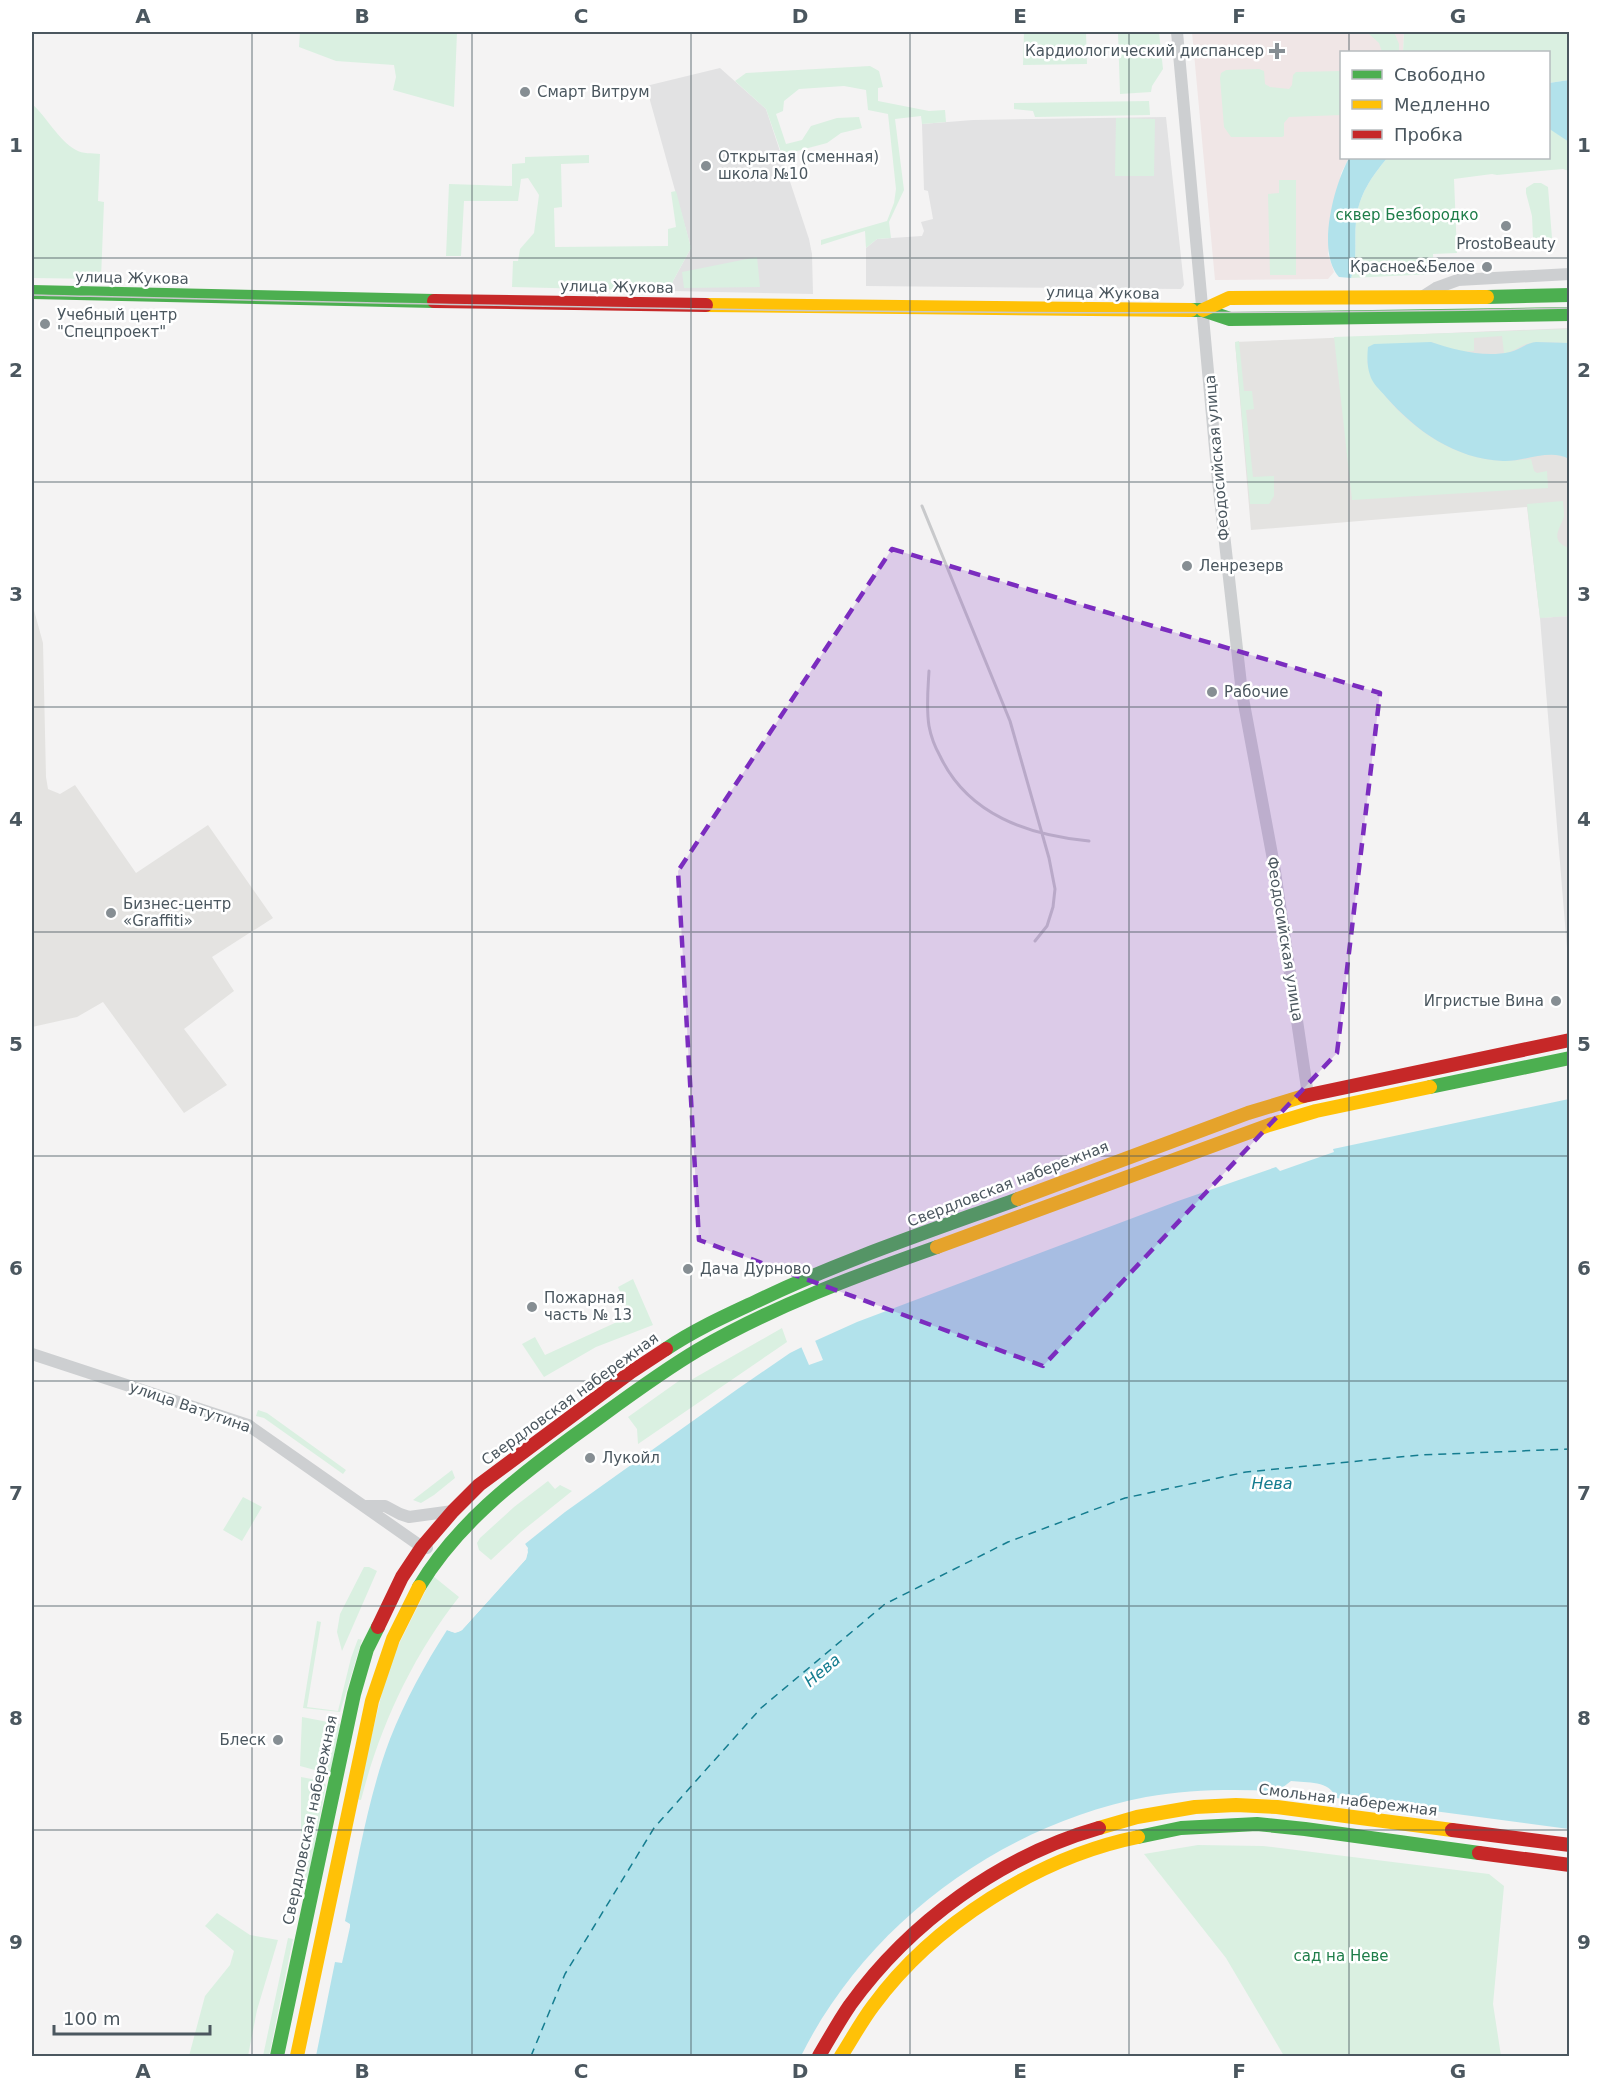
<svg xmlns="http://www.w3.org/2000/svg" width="1601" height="2088" font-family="'DejaVu Sans',sans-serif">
<rect width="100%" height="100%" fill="#f4f3f3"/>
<!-- commercial -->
<path fill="#e4e3e1" d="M1569,328V616L1540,618L1527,507L1251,530L1235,342Z
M32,603L43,643L46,777L48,789L60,794L75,785L136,873L208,825L273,918L212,957L234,991L184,1029L227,1085L184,1113L103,1002L77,1017L32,1027Z"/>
<!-- education -->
<path fill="#e2e2e3" d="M720,68L766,109L809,239L812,254L813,294L672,291L673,281L691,248L646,86Z
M1166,117L1184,285L1181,289L866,286V248L877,239L922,236L924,231L921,222L933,219L928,191L924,190L922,124L973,120Z
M1569,616V973L1540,618Z"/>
<!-- medical -->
<path fill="#f0e6e6" d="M1192,32H1404L1403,52H1342V158H1349L1341,173L1328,254L1334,272L1328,279L1215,280Z"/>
<!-- green -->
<path fill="#daf0e1" d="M300,32H457L454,107L393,90L396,77L394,65L336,61L299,47Z
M1024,32H1086L1087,64L1023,65Z
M1118,32H1159L1163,69L1152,86L1151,92L1120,94Z
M1356,32H1394L1399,44V52H1382L1379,43L1369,34H1359Z
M1404,32H1569V80L1549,83L1548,52H1403Z
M870,66L879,71L883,87L878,88V101L929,111L945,110L946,122L922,124L921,116L895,119L904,190L889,222L891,238L877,239L866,248L865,231L821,245V240L887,221L894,203L896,189L888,114L868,110L866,90L844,86L799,89L784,101L783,111L776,114L786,144L802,140L811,126L837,118L859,117L862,128L841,133L827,143L782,155L766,109L735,81L746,73Z
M1259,69L1264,71L1265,84L1270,87L1289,89L1292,85L1293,75L1296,72L1341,71V115L1289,117L1284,123V136L1282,137H1231L1224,127L1220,78L1221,73L1226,70Z
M1149,101L1150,115L1035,117L1033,111L1014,109V103Z
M32,104C47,117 58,140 76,150C82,154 93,153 100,154L98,201L104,202L101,279L32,278Z
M1116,118L1155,119L1154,176H1115Z
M1549,128L1569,142V171L1563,169L1497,175L1492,174L1454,179L1457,253L1433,254L1434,274L1351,278C1358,259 1354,241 1356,221C1359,194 1371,178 1387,158H1548Z
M589,155V163L561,164L562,207L554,208L555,247L668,246V229L676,227L671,192L676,191L691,248L673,281L672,291L512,287L513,261H518L520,249L534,233L539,195L528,178L521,179L518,201H464L461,256H446L449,184L512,186V164L525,163V157Z
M1279,180H1296V275H1270L1268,194L1279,193Z
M1534,183H1541L1548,187L1552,238L1533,239L1532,216L1526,193V188Z
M757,257L760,287L684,288L682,272Z
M1569,329V343C1556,343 1539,340 1526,344C1518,347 1513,352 1504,353L1502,336L1474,338V351L1460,352L1431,342L1367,361C1371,380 1380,390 1392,404C1420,435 1461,460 1504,461C1513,461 1522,460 1531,459L1534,471L1537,473L1547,471L1548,488L1352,500L1334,337Z
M1239,341L1244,391H1252L1254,409L1246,410L1253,477L1274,476V496L1269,504H1250L1235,342Z
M1563,501C1563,505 1564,511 1564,516C1561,528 1548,540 1569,548V616L1540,618L1527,504Z
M633,1279L653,1325L596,1347L544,1377L522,1344L535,1337L545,1355L630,1316L618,1287Z
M782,1328L787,1342L638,1444L637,1429L628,1417L680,1380H691Z
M258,1410L267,1413L346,1470L343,1474L264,1418L256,1416Z
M452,1470L455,1478L434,1495L421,1503L413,1500Z
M548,1481L555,1489L560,1485L572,1491L521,1532L491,1560L479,1550L477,1543L480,1538L514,1507Z
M243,1497L262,1507L242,1541L223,1530Z
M364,1567H369L377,1571L342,1651L337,1632L340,1614Z
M433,1576L459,1597C412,1657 380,1726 361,1800L356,1799L389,1664Z
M317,1621L321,1622L307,1707L338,1711L351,1658L358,1639L362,1640L340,1712L303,1708Z
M302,1717L328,1722L321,1758L328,1760L336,1723L340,1724L330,1774L300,1766Z
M301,1777L322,1781L326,1785L308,1880L301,1879Z
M1198,1845L1263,1846L1489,1874L1504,1886L1493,2004L1501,2056H1284L1226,1958L1144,1854Z
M217,1913L250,1935L278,1940L257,2010L248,2056H189L205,1996L230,1965L234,1951L205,1926Z
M288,1938L293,1939L269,2056H263Z"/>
<!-- water -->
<path fill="#b2e2eb" d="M1569,80H1570L1569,142L1548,128L1549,83Z
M1349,158H1387C1371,178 1359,194 1356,221C1354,241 1358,259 1351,278L1339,277C1316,252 1334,185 1349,158Z
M1431,342C1455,350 1484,358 1510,352C1519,350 1526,343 1536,342C1547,342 1559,343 1569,343V459C1550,448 1524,462 1503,461C1455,459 1416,431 1386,397C1380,390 1372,383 1370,375C1367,366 1367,357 1368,347L1374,344Z
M1569,1099V1829L1336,1798C1330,1780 1307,1783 1291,1781L1278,1791C1234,1789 1190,1789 1146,1797C1001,1825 867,1923 801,2056H316L335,1962L342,1963L350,1927V1924L345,1921C358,1861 368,1797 390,1739C405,1701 425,1664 447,1630C452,1632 457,1634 462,1630L526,1559L528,1548L525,1544L565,1512L739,1388L790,1353L806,1345L857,1322L1178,1201L1276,1167L1280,1171L1334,1152L1333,1149Z"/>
<!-- pier -->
<path fill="#f4f3f3" d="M814,1338L823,1360L809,1365L800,1344Z
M525,1544L528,1552L526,1559L462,1630L455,1633L447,1630L449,1627L456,1630L460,1628L524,1557L525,1552L523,1546Z"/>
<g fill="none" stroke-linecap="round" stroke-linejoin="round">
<!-- ferry -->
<path stroke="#157d90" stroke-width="1.5" stroke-dasharray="8 6" stroke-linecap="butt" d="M531,2056L565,1974L654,1828L761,1708L885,1604L1008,1542L1125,1498L1246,1472L1420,1455L1570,1449"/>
<!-- street -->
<path stroke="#cdcfd1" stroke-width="12" d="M1177,32L1218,481L1242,693L1274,865L1308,1095
M1422,297L1436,288L1458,280L1570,274
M32,1354L248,1425L422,1547L427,1548
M365,1506H385L400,1514L409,1517L453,1511"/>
<!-- fast -->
<path stroke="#4caf50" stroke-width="14" d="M32,292L434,301
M1487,297L1570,295
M1191,310H1203L1230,319L1570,314
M1430,1087L1570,1058
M666,1349C694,1330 725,1316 755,1302C840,1261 930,1231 1018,1199
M419,1587C456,1525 514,1480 571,1438C613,1408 654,1376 698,1350C774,1306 855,1276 937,1247
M1138,1837L1181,1828L1257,1824L1305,1829L1479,1853
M277,2056L354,1694L367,1649L378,1627"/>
<!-- slow -->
<path stroke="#ffc107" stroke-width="14" d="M706,305L1191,310
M1203,310L1229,298L1487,297
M1018,1199L1248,1113L1304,1096
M937,1247L1269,1125L1316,1111L1430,1087
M1099,1828L1137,1817L1195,1807L1236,1805L1277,1807L1452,1830
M297,2056L372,1701L393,1639L419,1587
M841,2056C852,2039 861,2022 873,2006C933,1924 1039,1857 1138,1837"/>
<!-- jam -->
<path stroke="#c62828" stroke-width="14" d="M434,301L706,305
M1304,1096L1570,1040
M378,1627L402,1577L422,1547L453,1511L479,1485L631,1372L666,1349
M1452,1830L1570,1845
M1479,1853L1570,1865
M819,2056C829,2039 839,2021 850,2005C910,1922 1001,1856 1099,1828"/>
<!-- tram -->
<path stroke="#c8c9cb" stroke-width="1.5" d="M32,295C544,307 1057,320 1570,308"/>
<!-- rail -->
<path stroke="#c8c9cb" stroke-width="3" d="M922,506L1010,721L1049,858L1055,889L1053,907L1047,926L1035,941
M929,671C928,689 926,708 929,726C931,737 935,747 940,756C968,815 1028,835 1089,841"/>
</g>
<!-- marked area -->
<path fill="#7b2cbf" fill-opacity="0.2" stroke="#7b2cbf" stroke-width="4.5" stroke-dasharray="12 8" stroke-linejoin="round" d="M892,549L1380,693L1337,1053L1043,1366L699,1240L678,871Z"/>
<!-- grid -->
<path fill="none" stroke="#4b575f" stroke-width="1.5" stroke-opacity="0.55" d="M252,32V2056M472,32V2056M691,32V2056M910,32V2056M1129,32V2056M1349,32V52M1349,158V2056M32,258H1570M32,482H1570M32,707H1570M32,932H1570M32,1156H1570M32,1381H1570M32,1606H1570M32,1830H1570"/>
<!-- markers -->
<g fill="#868e93" stroke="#fff" stroke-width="2">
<path d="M1274 42h6v6h6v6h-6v6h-6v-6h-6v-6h6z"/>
<circle cx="525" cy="92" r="6"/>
<circle cx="706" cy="166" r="6"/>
<circle cx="1506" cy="226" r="6"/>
<circle cx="1487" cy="267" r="6"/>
<circle cx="45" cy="324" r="6"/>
<circle cx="1187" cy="566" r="6"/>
<circle cx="1212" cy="692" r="6"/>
<circle cx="111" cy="913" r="6"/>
<circle cx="1556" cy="1001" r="6"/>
<circle cx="688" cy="1269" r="6"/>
<circle cx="532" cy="1307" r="6"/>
<circle cx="590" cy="1458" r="6"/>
<circle cx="278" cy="1740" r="6"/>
</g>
<g text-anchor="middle" stroke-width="5" stroke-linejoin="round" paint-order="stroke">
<!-- poi labels -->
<g font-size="15" fill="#4b575f" stroke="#fff" text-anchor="start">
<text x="1264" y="56" text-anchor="end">Кардиологический диспансер</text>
<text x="537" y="97">Смарт Витрум</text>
<text x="718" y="162">Открытая (сменная)<tspan x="718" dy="17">школа №10</tspan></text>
<text x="1506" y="249" text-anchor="middle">ProstoBeauty</text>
<text x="1475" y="272" text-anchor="end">Красное&amp;Белое</text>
<text x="57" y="320">Учебный центр<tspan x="57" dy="17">"Спецпроект"</tspan></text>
<text x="1199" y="571">Ленрезерв</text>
<text x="1224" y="697">Рабочие</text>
<text x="123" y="909">Бизнес-центр<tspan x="123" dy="17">«Graffiti»</tspan></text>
<text x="1544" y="1006" text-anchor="end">Игристые Вина</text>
<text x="700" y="1274">Дача Дурново</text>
<text x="544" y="1303">Пожарная<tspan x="544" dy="17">часть № 13</tspan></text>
<text x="602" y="1463">Лукойл</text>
<text x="266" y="1745" text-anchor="end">Блеск</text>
</g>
<!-- park labels -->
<g font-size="15" fill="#1e7d49" stroke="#fff">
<text x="1407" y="220">сквер Безбородко</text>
<text x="1341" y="1961">сад на Неве</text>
</g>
<!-- street labels -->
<g font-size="15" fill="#4b575f" stroke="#fff">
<text transform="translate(132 278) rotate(1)" y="5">улица Жукова</text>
<text transform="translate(617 287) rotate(1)" y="5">улица Жукова</text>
<text transform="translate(1103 293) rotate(1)" y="5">улица Жукова</text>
<text transform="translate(1217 458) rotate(-95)" y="5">Феодосийская улица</text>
<text transform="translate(1285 939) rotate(81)" y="5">Феодосийская улица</text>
<text transform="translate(1008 1184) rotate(-21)" y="5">Свердловская набережная</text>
<text transform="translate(570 1399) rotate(-36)" y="5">Свердловская набережная</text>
<text transform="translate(190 1407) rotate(19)" y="5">улица Ватутина</text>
<text transform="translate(1348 1800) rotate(7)" y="5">Смольная набережная</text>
<text transform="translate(310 1820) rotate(-78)" y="5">Свердловская набережная</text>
</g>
<!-- water labels -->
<g font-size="16" font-style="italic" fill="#157d90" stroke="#fff">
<text x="1272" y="1489">Нева</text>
<text transform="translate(822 1670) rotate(-40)" y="6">Нева</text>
</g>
</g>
<!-- border -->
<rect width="1601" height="2088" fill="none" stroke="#ffffff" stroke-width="66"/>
<!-- legend -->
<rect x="1340" y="51" width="210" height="108" fill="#ffffff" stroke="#b7bcbf" stroke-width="1.5"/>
<rect x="1352" y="70" width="30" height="9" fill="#4caf50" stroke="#b7bcbf" stroke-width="1.5"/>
<text x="1394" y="81" font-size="18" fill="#4b575f">Свободно</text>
<rect x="1352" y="100" width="30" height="9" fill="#ffc107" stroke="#b7bcbf" stroke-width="1.5"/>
<text x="1394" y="111" font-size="18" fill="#4b575f">Медленно</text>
<rect x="1352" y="130" width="30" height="9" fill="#c62828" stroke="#b7bcbf" stroke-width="1.5"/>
<text x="1394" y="141" font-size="18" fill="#4b575f">Пробка</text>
<!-- scale -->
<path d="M54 2025v9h156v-9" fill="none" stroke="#4b575f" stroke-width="3"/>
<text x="63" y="2025" font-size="18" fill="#4b575f" stroke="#ffffff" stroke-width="4.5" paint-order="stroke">100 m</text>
<rect x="33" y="33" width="1535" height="2022" fill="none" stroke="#4b575f" stroke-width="2"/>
<g font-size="20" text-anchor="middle" font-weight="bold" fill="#4b575f">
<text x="143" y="23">A</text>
<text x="362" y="23">B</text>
<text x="581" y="23">C</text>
<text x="800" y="23">D</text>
<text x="1020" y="23">E</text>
<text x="1239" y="23">F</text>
<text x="1458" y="23">G</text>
<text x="16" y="152">1</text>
<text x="1584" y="152">1</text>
<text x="16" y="377">2</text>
<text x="1584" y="377">2</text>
<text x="16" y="601">3</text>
<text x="1584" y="601">3</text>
<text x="16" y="826">4</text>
<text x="1584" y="826">4</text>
<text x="16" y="1051">5</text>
<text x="1584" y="1051">5</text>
<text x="16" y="1275">6</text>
<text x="1584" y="1275">6</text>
<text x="16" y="1500">7</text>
<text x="1584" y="1500">7</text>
<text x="16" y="1725">8</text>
<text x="1584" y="1725">8</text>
<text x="16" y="1949">9</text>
<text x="1584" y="1949">9</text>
<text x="143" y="2078">A</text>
<text x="362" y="2078">B</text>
<text x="581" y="2078">C</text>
<text x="800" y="2078">D</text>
<text x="1020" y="2078">E</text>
<text x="1239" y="2078">F</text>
<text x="1458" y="2078">G</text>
</g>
</svg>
